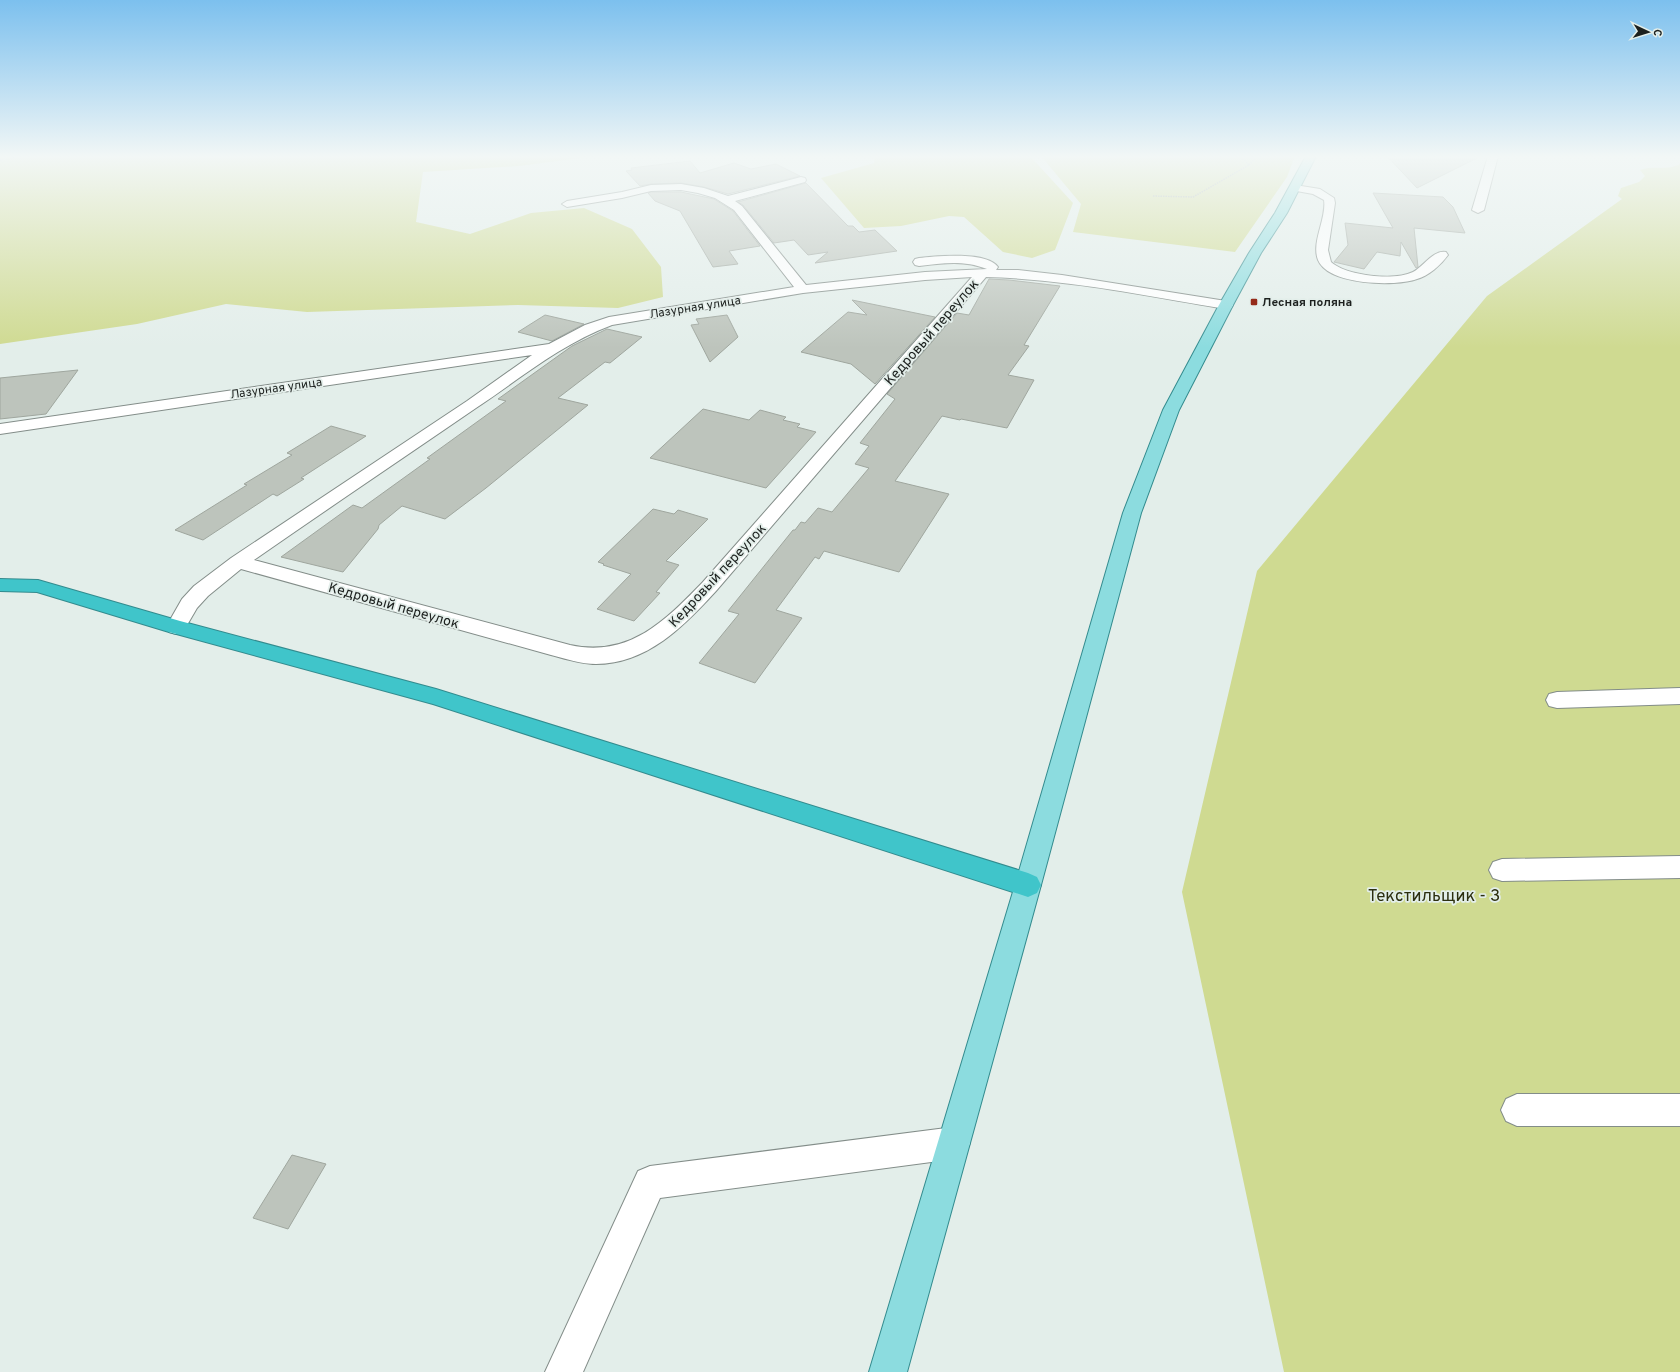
<svg xmlns="http://www.w3.org/2000/svg" width="1680" height="1372" font-family="Overpass,sans-serif">
<rect width="100%" height="100%" fill="#e3eeea"/>
<!-- green -->
<path fill="#cfda91" d="M0,156H596L519,166L423,172L416,222L470,234L531,213L584,208L632,229L661,267L663,297L618,308L518,305L307,312L226,304L137,324L0,344Z
M875,156H1030L1073,203L1055,250L1032,258L1003,252L964,217L949,216L901,226L864,228L821,178L874,163Z
M1041,156H1295L1287,177L1235,252L1073,232L1081,204Z
M1680,164V1372H1284L1182,892L1257,571L1487,296L1622,199L1618,196L1621,188L1639,182L1645,176L1640,170C1653,165 1667,171 1680,164Z"/>
<!-- building -->
<path fill="#bdc4bc" stroke="#9fa69e" d="M1387,156H1481L1417,188Z
M690,161L700,173L734,163L751,169L776,164L800,176L728,194L704,187L681,183L651,184L640,186L626,171L632,170L631,168Z
M806,183L848,226H853L859,232L875,230L897,251L815,263L828,252L808,255L794,240L774,243L743,205L738,202Z
M651,192H681L714,199L733,211L760,246L729,251L738,264L713,267L680,211L655,201L648,193Z
M1373,193L1443,197L1453,207L1465,233L1414,228L1418,267L1416,268L1401,242L1400,256L1377,252L1364,269L1334,262L1348,245L1345,223L1393,228Z
M989,279L1009,280L1060,286L1024,345L1029,346L1008,375L1034,380L1007,428L961,419L960,420L942,416L895,481L949,494L899,572L824,551L819,559L815,557L776,610L802,618L755,683L699,663L739,614L728,611L793,530H795L801,522L805,523L818,508L832,512L869,468L855,464L869,446L860,443L895,399L887,394L957,313L969,315Z
M852,300L935,317L875,384L851,364L801,352L848,312L867,315Z
M545,315L584,324L552,341L518,332Z
M727,315L738,337L710,362L691,325L699,324L696,319Z
M607,329L642,337L610,363L605,362L558,398L588,405L486,488L445,519L402,506L379,525L378,529L343,572L281,557L353,505L362,508L430,459L427,458L506,401L498,399L572,346Z
M78,370L46,414L0,419V378Z
M703,409L749,420L760,410L786,417L783,420L800,424L797,427L816,432L766,488L650,458Z
M331,426L366,436L301,478L304,479L277,496L273,494L203,540L175,530L247,485L244,484L292,455L287,453Z
M653,509L674,514L678,510L708,519L666,561L679,565L656,592L660,593L634,621L597,609L631,574L603,565L604,564L598,562Z
M292,1155L326,1164L288,1229L253,1218Z"/>
<g fill="none" stroke-linecap="round" stroke-linejoin="round">
<!-- minor casing -->
<g stroke="#838d89" stroke-width="2">
<path id="minor" d="M1488,156H1498L1484,210L1478,213L1472,210Z
M801,177L805,178L806,180L805,182L735,201L742,206L806,285L925,272L987,269C964,260 943,263 919,266L915,265L913,262L915,259L919,258C936,256 987,251 998,267L996,270H1018L1062,275L1226,301L1231,302L1233,305L1231,308L1226,309C1147,296 1067,279 986,277L716,591C684,626 647,664 596,664C581,664 566,659 551,655L241,569L208,596L197,608L183,632L176,634L169,632L166,627L182,599L194,586L231,558L467,401L532,355L0,434V424L549,344L585,325L609,317L794,287L734,210L715,198L698,193L681,190L651,191L622,198L567,207L562,204L567,201L622,192L651,185L681,184L704,188L728,196ZM972,277L702,583C665,621 629,658 570,645L254,560C327,509 402,459 476,408C521,378 561,344 612,325L803,293L925,280Z
M1295,185L1320,189L1334,198L1335,203L1328,250L1331,262C1347,276 1394,281 1413,272C1423,267 1434,249 1446,252L1448,255C1441,265 1428,276 1417,279C1395,287 1328,285 1318,260C1311,242 1327,218 1324,200L1313,194L1291,190L1290,188L1291,186Z
M1680,688V704L1557,708L1549,706L1546,700L1549,694L1557,692Z
M1680,856V878L1502,881L1493,878L1489,870L1493,862L1502,859Z
M1517,1094H1680V1126H1517L1506,1121L1501,1110L1506,1099Z
M954,1127L965,1132L970,1143L965,1154L954,1159L660,1198L583,1372H545L638,1171L650,1166Z"/>
</g>
<!-- major casing -->
<g stroke="#338b8e" stroke-width="2">
<path id="major" d="M1306,156H1316L1287,213L1261,253L1233,305L1179,410L1141,513L1041,885L907,1372H869L1015,885L1123,513L1163,410L1219,305L1249,253L1275,213Z"/>
</g>
<!-- highway casing -->
<g stroke="#338b8e" stroke-width="2">
<path id="highway" d="M0,579L38,580L180,621L436,689L1028,873L1037,877L1041,885L1037,893L1028,897L433,704L169,632L37,592L0,591Z"/>
</g>
<!-- path -->
<path stroke="#a3aca9" stroke-width="1.5" stroke-dasharray="1.5 1" stroke-linecap="butt" d="M0,160L22,156
M1249,165L1257,156
M1153,196L1193,197L1249,165L1240,156"/>
<!-- minor -->
<use href="#minor" fill="#fff" fill-rule="evenodd"/>
<!-- major -->
<use href="#major" fill="#8cdcdf" fill-rule="evenodd"/>
<!-- highway -->
<use href="#highway" fill="#40c5ca" fill-rule="evenodd"/>
</g>
<!-- sky -->
<linearGradient id="sky" x2="0" y2="1"><stop stop-color="#7cc0ee"/><stop offset="0.45" stop-color="#f2f7f6"/><stop offset="1" stop-color="#f2f7f6" stop-opacity="0"/></linearGradient>
<rect width="1680" height="348" fill="url(#sky)"/>
<!-- markers -->
<rect fill="#952b1a" stroke="#e3eeea" stroke-width="1.5" x="1250" y="298" width="8" height="8" rx="2"/>
<g text-anchor="middle" stroke-width="3.5" stroke-linejoin="round" paint-order="stroke">
<!-- far-poi labels -->
<g font-size="12" font-weight="bold" fill="#1c201e" stroke="#e3eeea" text-anchor="start">
<text x="1262" y="306">Лесная поляна</text>
</g>
<!-- far-street labels -->
<g font-size="12" fill="#1c201e" stroke="#e3eeea">
<text transform="translate(695 307) rotate(-9)" y="4">Лазурная улица</text>
<text transform="translate(276 388) rotate(-8)" y="4">Лазурная улица</text>
</g>
<!-- street labels -->
<g font-size="14" fill="#1c201e" stroke="#e3eeea">
<text transform="translate(931 332) rotate(-49)" y="5">Кедровый переулок</text>
<text transform="translate(717 575) rotate(-47)" y="5">Кедровый переулок</text>
<text transform="translate(394 605) rotate(16)" y="5">Кедровый переулок</text>
</g>
<!-- near-park labels -->
<g font-size="17" fill="#2c2f0f" stroke="#e3eeea">
<text x="1434" y="901">Текстильщик - 3</text>
</g>
</g>
<!-- north arrow -->
<g transform="translate(1648 32) rotate(94)" stroke="#e3eeea" stroke-width="3" paint-order="stroke">
<path d="M0-3L7 15L0 10L-7 15Z" fill="#1c201e"/>
<text y="-6" font-size="11" font-weight="bold" text-anchor="middle" fill="#1c201e">С</text>
</g>
</svg>
